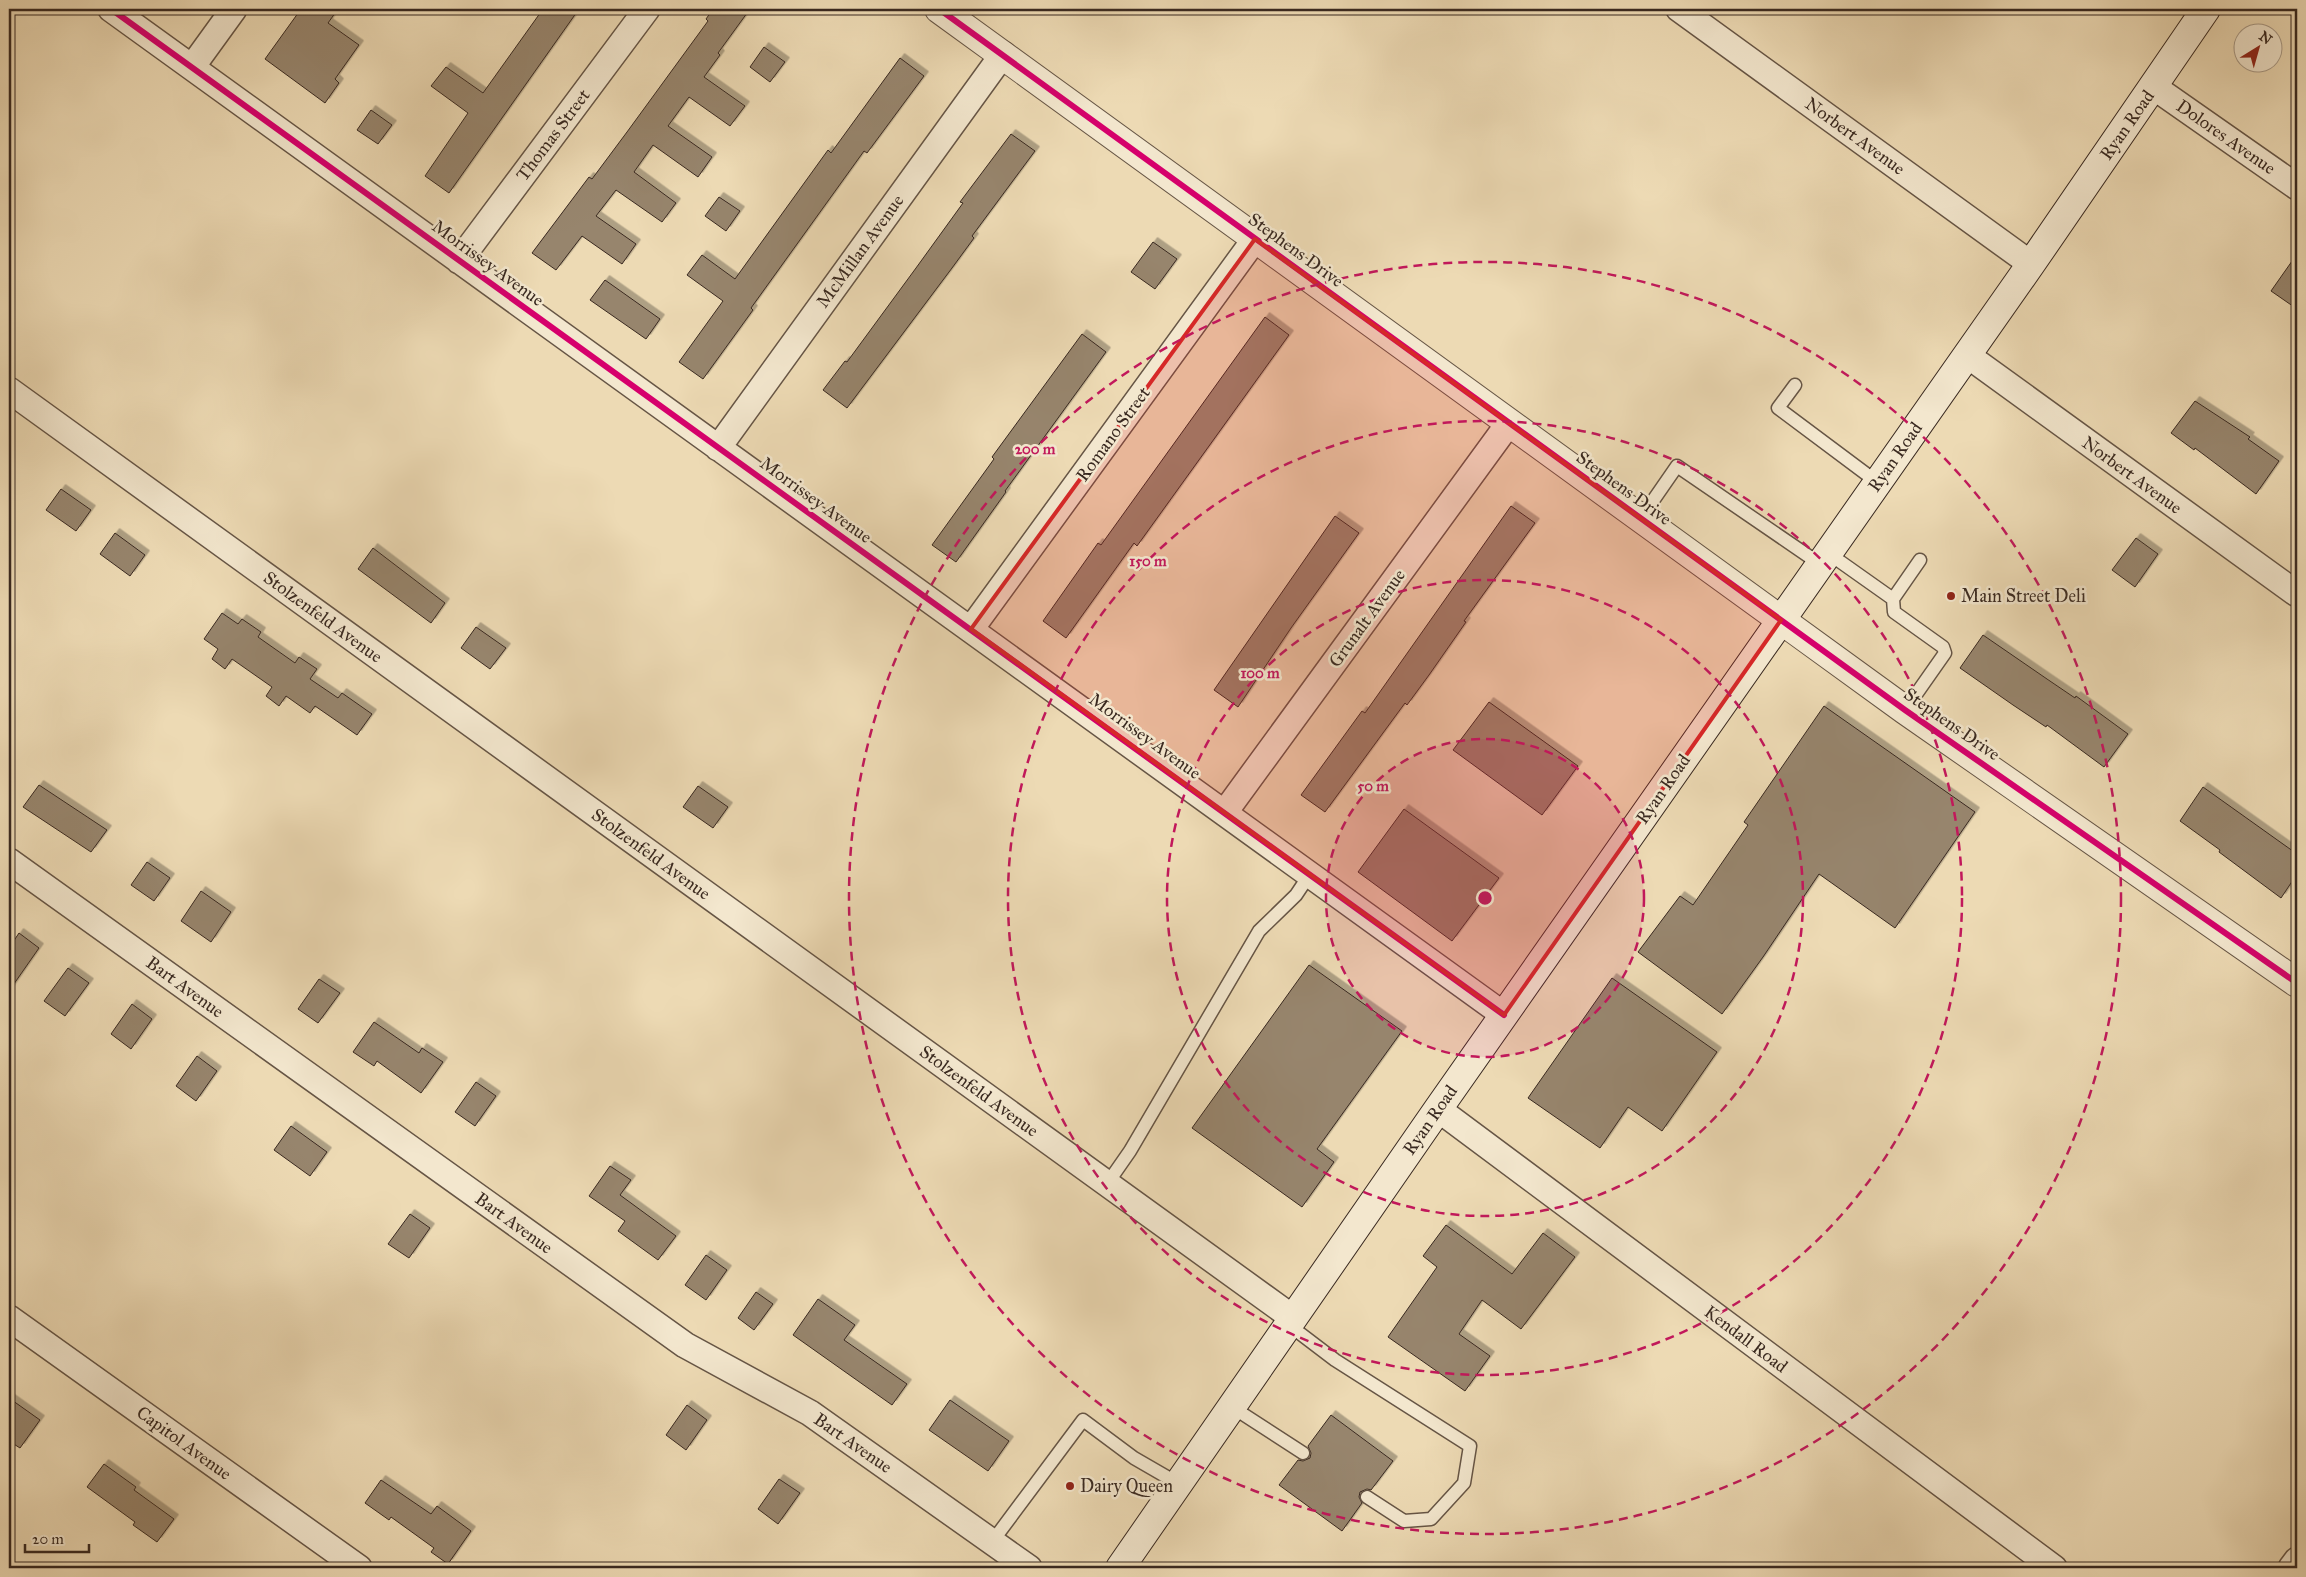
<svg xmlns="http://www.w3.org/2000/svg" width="2306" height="1577" font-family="'IM FELL Great Primer',serif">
<defs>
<filter id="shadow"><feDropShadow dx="4.5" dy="-4.5" stdDeviation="0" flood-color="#0004"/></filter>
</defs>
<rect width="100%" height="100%" fill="#eddab4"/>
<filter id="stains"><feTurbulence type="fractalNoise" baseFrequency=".004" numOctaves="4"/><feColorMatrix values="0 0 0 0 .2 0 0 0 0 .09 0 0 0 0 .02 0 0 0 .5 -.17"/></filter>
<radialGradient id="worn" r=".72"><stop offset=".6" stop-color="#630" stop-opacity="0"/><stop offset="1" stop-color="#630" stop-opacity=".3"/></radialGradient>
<!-- building -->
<path fill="#97856d" stroke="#392920" filter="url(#shadow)" d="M301,9H338L328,23L359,45L335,79L339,83L325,103L265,59Z
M543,9H579L449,193L425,176L468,113L431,86L446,67L483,93Z
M713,9H750L718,53L720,55L704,77L745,106L730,126L689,97L668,126L712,157L698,177L653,145L634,172L676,203L662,222L616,190L596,216L636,244L622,264L582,236L556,270L532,253L589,177L592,179L627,132L708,21L706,19Z
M764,47L785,62L770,82L750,67Z
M900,58L924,76L867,153L864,151L751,308L753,310L703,379L679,362L723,301L687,275L702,255L735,279L828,150L831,153Z
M371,110L392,125L378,144L357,130Z
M1011,134L1035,151L972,236L974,238L952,268L847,408L823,390L845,361L847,362L916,268L963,203L960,202Z
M719,197L740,211L726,231L705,216Z
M1153,242L1177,259L1155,289L1131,272Z
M2297,254V309L2271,291Z
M605,280L660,319L646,339L590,300Z
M1265,317L1289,335L1137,546L1134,543L1066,638L1043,621L1098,543L1101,545Z
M1082,334L1106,352L1005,491L1006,492L956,562L932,545L994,459L992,457Z
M2195,401L2250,437L2248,439L2279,461L2256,494L2195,448L2194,450L2171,433Z
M61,489L91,510L76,531L46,510Z
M1511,506L1535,523L1464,621L1466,622L1429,675L1407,705L1405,703L1325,812L1301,795L1362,711L1365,713Z
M1335,516L1359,533L1291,628L1238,707L1214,690Z
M115,533L145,555L130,576L100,554Z
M2136,538L2158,554L2135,587L2112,570Z
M373,548L445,603L431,623L358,569Z
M222,613L238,624L242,619L261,632L258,637L295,663L299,657L317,669L310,679L338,698L342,693L372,714L357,735L315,706L310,713L286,696L279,706L266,696L272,687L232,659L225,669L212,659L218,649L204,639Z
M476,627L506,648L490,669L461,648Z
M1983,635L2047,679L2075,698L2076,696L2128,734L2104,767L2047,725L2046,727L2013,705L1960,668Z
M1489,702L1578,766L1542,815L1453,750Z
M1824,706L1975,812L1895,928L1819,874L1763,957L1722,1014L1638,952L1680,896L1693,905L1748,825L1744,822Z
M39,785L107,830L91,852L23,807Z
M698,786L728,807L713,828L683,807Z
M2203,787L2297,854V874L2281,898L2219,852L2220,850L2180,821Z
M1404,809L1499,878L1452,941L1358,872Z
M147,862L170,878L154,901L131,885Z
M201,891L231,912L211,942L181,921Z
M19,933L39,948L9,991V948Z
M1309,965L1402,1031L1317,1149L1334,1162L1302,1207L1192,1128Z
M68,968L89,983L65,1016L44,1001Z
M1612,978L1717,1052L1662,1131L1628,1107L1600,1148L1528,1098Z
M319,979L340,993L318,1023L298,1009Z
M132,1004L152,1019L131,1049L111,1034Z
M374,1022L419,1053L422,1048L443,1062L421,1093L377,1061L374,1066L353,1052Z
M197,1056L217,1071L196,1101L176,1086Z
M476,1082L496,1096L475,1126L455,1112Z
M291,1126L327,1152L310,1176L274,1150Z
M610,1166L631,1180L620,1195L676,1236L658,1260L618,1231L625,1221L589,1196Z
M410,1214L430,1228L409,1258L388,1244Z
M1446,1225L1512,1274L1543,1233L1575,1257L1521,1329L1482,1300L1459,1334L1490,1356L1465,1391L1388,1337L1437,1267L1423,1256Z
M706,1255L727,1270L706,1300L685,1285Z
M756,1292L773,1304L754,1330L738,1318Z
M818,1299L855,1325L844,1340L907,1384L892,1405L793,1335Z
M9,1398L40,1420L20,1448L9,1441Z
M950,1400L1009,1441L988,1471L929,1430Z
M687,1405L707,1420L686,1450L666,1435Z
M1331,1415L1393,1461L1371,1490L1367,1489L1360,1492L1359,1497L1362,1503L1342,1531L1279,1485L1298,1460L1303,1461L1310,1458L1311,1453L1308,1446Z
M104,1464L136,1487L134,1490L174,1519L157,1542L133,1525L135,1522L87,1487Z
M779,1479L800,1493L778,1524L758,1509Z
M381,1480L431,1514L437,1506L471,1531L448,1564L431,1552L434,1548L391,1517L389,1520L365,1503Z"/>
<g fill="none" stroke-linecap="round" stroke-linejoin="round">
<!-- service casing -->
<g stroke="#665545" stroke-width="15">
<path id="service" d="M1795,385L1778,408L1877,482
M1641,518L1677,466L1820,564
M1828,553L1893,599
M1905,710L1945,653L1943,647L1894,612L1893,599L1920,560
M1107,1184L1130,1151L1259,931L1296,895L1310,874
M1289,1325L1335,1360L1470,1446L1464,1483L1431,1519L1404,1521L1367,1497
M1232,1407L1303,1453
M992,1542L1083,1420L1134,1458L1179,1484"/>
</g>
<!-- minor casing -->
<g stroke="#665545" stroke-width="28">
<path id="minor" d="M111,9L1504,1015
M1679,9L2031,264
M192,67L234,9
M2154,87L2297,187
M459,261L647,9
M1967,355L2297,594
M9,390L1293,1318
M718,448L1003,54
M971,629L1255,239
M1225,812L1509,423
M9,861L685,1345L810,1413L1029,1568
M1438,1109L2054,1568
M9,1318L359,1568
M2291,1568L2297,1560"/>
</g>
<!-- tertiary casing -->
<g stroke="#665545" stroke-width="30">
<path id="tertiary" d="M939,9L1905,710L2297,983"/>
</g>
<!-- secondary casing -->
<g stroke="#392920" stroke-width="30">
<path id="secondary" d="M1120,1568L1438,1109L2031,264L2206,9"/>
</g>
<!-- service -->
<use href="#service" stroke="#f3e7ce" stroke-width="12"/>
<!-- minor -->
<use href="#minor" stroke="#f3e7ce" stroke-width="25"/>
<!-- tertiary -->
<use href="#tertiary" stroke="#f3e7ce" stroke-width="28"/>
<!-- secondary -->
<use href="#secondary" stroke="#f3e7ce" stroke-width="28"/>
<!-- cycleway casing -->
<g stroke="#f3e7ce" stroke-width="9">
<path id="cycleway" d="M111,9L1504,1015
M939,9L1905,710L2297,983"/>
</g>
<!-- cycleway -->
<use href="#cycleway" stroke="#d6006c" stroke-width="6"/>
</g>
<!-- marked area -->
<path fill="#d62828" fill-opacity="0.2" stroke="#d62828" stroke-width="4" stroke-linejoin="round" d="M1255,239L1781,620L1504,1015L971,629Z"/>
<!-- distance rings -->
<circle cx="1485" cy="898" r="159" fill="#c2185b" fill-opacity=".12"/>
<g fill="none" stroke="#c2185b" stroke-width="2.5" stroke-dasharray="9 6">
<circle cx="1485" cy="898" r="159"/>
<circle cx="1485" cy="898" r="318"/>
<circle cx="1485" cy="898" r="477"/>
<circle cx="1485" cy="898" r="636"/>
</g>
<!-- markers -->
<g fill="#8f2418" stroke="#f3e7ce" stroke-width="2">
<circle cx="1951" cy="596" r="5"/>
<circle cx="1070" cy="1486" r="5"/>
</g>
<g text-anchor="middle" stroke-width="5" stroke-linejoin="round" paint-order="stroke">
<!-- street labels -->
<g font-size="18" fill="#392920" stroke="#f3e7ce">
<text transform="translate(2127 125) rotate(-55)" y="6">Ryan Road</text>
<text transform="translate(553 135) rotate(-53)" y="6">Thomas Street</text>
<text transform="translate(1855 136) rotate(36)" y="6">Norbert Avenue</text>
<text transform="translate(2226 137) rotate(35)" y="6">Dolores Avenue</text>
<text transform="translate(1296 250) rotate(36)" y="6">Stephens Drive</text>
<text transform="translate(860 251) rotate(-54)" y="6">McMillan Avenue</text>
<text transform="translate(488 263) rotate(36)" y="6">Morrissey Avenue</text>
<text transform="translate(1113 434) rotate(-54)" y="6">Romano Street</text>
<text transform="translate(1895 457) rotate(-55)" y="6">Ryan Road</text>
<text transform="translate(2132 475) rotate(36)" y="6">Norbert Avenue</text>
<text transform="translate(1624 488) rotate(36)" y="6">Stephens Drive</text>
<text transform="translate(816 500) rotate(36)" y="6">Morrissey Avenue</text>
<text transform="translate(323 617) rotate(36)" y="6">Stolzenfeld Avenue</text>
<text transform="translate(1367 618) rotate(-54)" y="6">Grunalt Avenue</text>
<text transform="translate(1952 724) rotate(35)" y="6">Stephens Drive</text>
<text transform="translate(1145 736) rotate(36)" y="6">Morrissey Avenue</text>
<text transform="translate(1663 789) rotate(-55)" y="6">Ryan Road</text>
<text transform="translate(651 854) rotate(36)" y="6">Stolzenfeld Avenue</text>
<text transform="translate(185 987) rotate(36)" y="6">Bart Avenue</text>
<text transform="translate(979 1091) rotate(36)" y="6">Stolzenfeld Avenue</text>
<text transform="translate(1430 1120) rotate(-55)" y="6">Ryan Road</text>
<text transform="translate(514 1223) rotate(36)" y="6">Bart Avenue</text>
<text transform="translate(1746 1339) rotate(37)" y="6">Kendall Road</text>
<text transform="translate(184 1443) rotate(36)" y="6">Capitol Avenue</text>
<text transform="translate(853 1443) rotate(35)" y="6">Bart Avenue</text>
</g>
<!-- poi labels -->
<g font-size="18" fill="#392920" stroke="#f3e7ce" text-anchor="start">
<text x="1961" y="602">Main Street Deli</text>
<text x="1080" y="1492">Dairy Queen</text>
</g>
</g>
<circle cx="1485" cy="898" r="8" fill="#c2185b" stroke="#f3e7ce" stroke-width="2.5"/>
<g font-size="15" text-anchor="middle" font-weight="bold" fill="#c2185b" stroke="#f3e7ce" stroke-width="5" stroke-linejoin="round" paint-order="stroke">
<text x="1035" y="454">200 m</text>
<text x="1148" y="566">150 m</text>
<text x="1260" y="678">100 m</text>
<text x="1373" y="791">50 m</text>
</g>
<!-- margin -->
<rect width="2306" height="1577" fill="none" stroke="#eddab4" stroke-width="30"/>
<rect x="10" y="10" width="2286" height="1557" fill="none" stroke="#392920" stroke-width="2.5"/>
<rect x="15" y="15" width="2276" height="1547" fill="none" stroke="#392920"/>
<!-- north arrow -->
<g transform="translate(2258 48) rotate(37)"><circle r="24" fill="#f3e7ce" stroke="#a99b88"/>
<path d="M0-4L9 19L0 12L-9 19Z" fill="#8f2418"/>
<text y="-8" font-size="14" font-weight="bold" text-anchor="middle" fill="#392920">N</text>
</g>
<!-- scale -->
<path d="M25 1544v8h64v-8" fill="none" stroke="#392920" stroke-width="2.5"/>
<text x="32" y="1544" font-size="15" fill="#392920" stroke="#f3e7ce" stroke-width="4" paint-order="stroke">20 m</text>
<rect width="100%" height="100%" filter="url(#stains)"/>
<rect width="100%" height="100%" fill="url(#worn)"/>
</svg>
